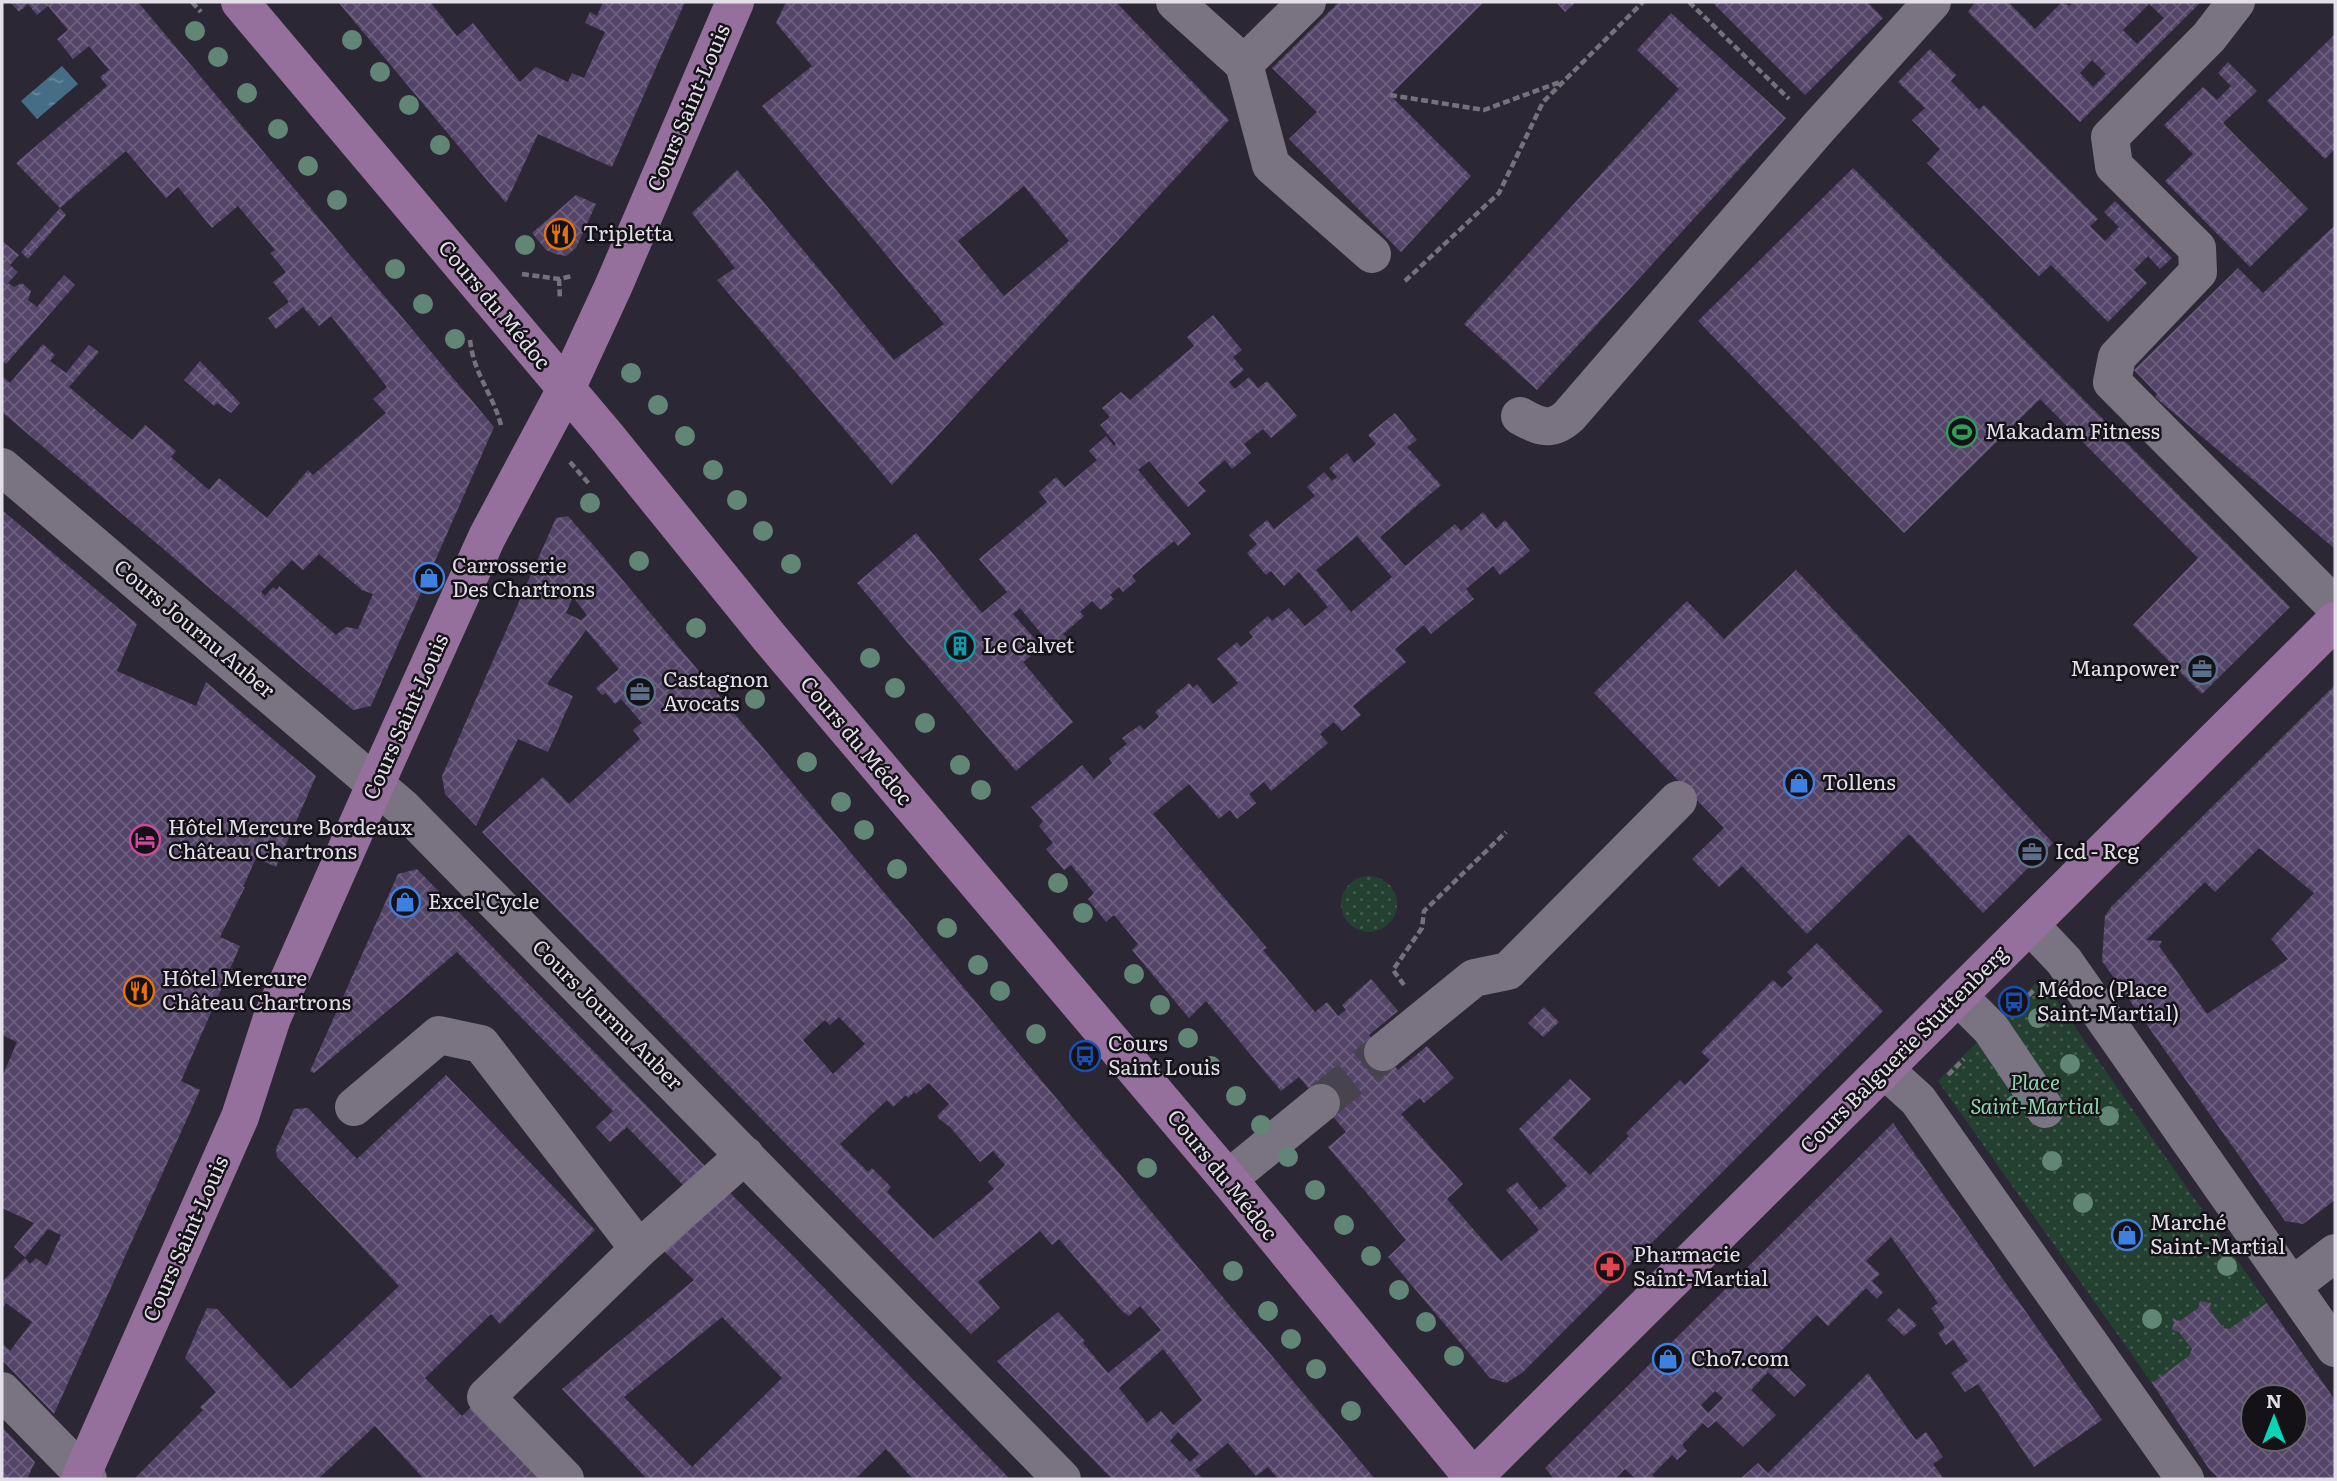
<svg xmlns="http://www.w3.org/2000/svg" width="2337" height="1481" font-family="Literata,serif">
<defs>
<pattern id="park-dots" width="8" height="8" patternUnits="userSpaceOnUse" patternTransform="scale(1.75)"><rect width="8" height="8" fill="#244030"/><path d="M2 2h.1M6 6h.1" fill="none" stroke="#445b4e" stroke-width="1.8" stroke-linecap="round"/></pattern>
<pattern id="water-ripples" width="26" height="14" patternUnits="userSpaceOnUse" patternTransform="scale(1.75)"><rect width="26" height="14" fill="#456e86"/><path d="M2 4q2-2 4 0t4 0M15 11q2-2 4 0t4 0" fill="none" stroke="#68899d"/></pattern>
<pattern id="building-cross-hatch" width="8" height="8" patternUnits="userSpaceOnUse" patternTransform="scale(1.75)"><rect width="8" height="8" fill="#544568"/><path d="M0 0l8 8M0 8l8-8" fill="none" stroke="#6c5f7e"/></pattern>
</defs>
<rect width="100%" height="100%" fill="#2c2734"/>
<!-- park -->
<path fill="url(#park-dots)" d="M1341 904a28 28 0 1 1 56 0a28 28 0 1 1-56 0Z
M2041,978L2267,1303L2229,1329L2223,1328L2210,1310L2211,1303L2200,1301L2198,1308L2180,1321L2174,1320L2172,1330L2179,1332L2192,1349L2189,1356L2152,1383L1938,1081Z"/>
<!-- water -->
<path fill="url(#water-ripples)" d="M62,66L78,84L37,119L21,101Z"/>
<!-- building -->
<path fill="url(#building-cross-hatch)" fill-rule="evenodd" d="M10,2H138L494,427L371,706L353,710L2,412V376L10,383L43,344L55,355L50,361L66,373L89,345L99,352L69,387L132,440L145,425L176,451L171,457L209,490L219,478L267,518L308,470L313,475L386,413L373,399L387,387L331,316L319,326L303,307L276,329L268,318L289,302L273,282L286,272L270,253L275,250L238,206L212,228L178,187L166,198L126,151L60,208L16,163L107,86L100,77L109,70L89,46L73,59L57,39L68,30L48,6L37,15L28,4L19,12ZM319,554L362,590L373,594L358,629L346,627L336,635L279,586L277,590L273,587L265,596L261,592L292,560L303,570Z
M338,2H433L431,3L457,36L473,23L520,82L536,67L568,82L572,73L584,78L605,32L585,23L590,12L597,16L603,2H685L612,167L538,134L506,203Z
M786,2H1116L1229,120L892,485L717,280L735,268L692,213L737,170L894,360L944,324L762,106L812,66L776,23ZM1024,186L1069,241L1004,296L958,241Z
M1339,2H1484L1390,95L1471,176L1401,252L1289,139L1317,112L1272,68Z
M1556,2H1576L1565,12Z
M1712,2H1867L1883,18L1805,95Z
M1975,2H2008L2035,29L2062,2L2069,6L2074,2H2201L2080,122L1968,12ZM2149,4L2164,18L2137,44L2123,30ZM2092,60L2106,74L2093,87L2080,73Z
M1671,13L1786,118L1537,390L1464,324L1679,89L1637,50Z
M2335,34V149L2325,159L2267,101Z
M1930,49L1956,75L1951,81L1979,110L1984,105L2098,219L2090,226L2105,241L2119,227L2104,212L2115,201L2172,258L2160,269L2148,256L2134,270L2147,283L2108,322L2051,265L2039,276L1927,163L1940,149L1912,120L1925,108L1898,82Z
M2228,62L2257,91L2223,123L2308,209L2250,267L2165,181L2193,154L2164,125L2203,87L2217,100L2231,86L2218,73Z
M1853,168L2290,607L2202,694L2133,625L2198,558L2040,399L1904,533L1698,321Z
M576,195L596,204L576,248L566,256L555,254L546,250L532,233Z
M60,208L66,215L28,259L21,252Z
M2335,225V549L2155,397L2157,394L2134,370L2238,268L2263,293Z
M2,241L19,255L10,265L18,272L8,283L14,287L22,283L31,291L28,300L37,307L64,275L75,285L6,364L2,361Z
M1213,315L1242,350L1233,357L1244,370L1229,382L1235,389L1249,377L1258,388L1267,381L1297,416L1271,438L1263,429L1244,444L1251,453L1232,469L1225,460L1198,483L1206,491L1188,507L1149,461L1138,470L1191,534L1178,546L1174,541L1132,576L1136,581L1123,592L1119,587L1110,595L1114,599L1101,610L1092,601L1080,612L1084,616L1063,634L1067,638L1054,649L1020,608L1013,614L1042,647L1023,662L1073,722L1016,771L857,583L916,533L982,613L1007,592L979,559L1047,502L1039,492L1056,477L1065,487L1097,460L1089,451L1106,436L1114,446L1116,444L1100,425L1110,417L1102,408L1121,392L1130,400L1194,346L1187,337Z
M200,361L240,403L231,413L217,403L214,406L184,380Z
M1395,413L1417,440L1407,447L1441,485L1380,537L1405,566L1455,524L1461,531L1483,512L1496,529L1505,520L1530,551L1500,575L1493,566L1466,589L1474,599L1431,634L1424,625L1395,649L1406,662L1353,706L1361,715L1342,731L1334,722L1320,734L1328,743L1271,791L1264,782L1249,794L1256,803L1237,819L1230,810L1219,819L1189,784L1153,814L1267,948L1263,950L1315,1012L1327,1002L1338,1016L1346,1010L1342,1005L1371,979L1398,1011L1369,1035L1398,1070L1427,1046L1454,1078L1424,1103L1420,1098L1401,1114L1463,1184L1447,1199L1501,1261L1539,1230L1506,1190L1517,1182L1540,1210L1567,1186L1519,1129L1570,1079L1591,1099L1553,1138L1590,1175L1629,1136L1626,1133L1680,1080L1685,1085L1710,1060L1701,1052L1773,980L1782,988L1793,978L1787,972L1817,943L1883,1011L1522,1373L1506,1383L1490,1378L1388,1257L1406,1240L1328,1147L1346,1132L1299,1077L1281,1091L1206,1001L1189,1018L1132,950L1138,944L1114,915L1106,922L1088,899L1094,893L1071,865L1064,870L1046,849L1053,843L1039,826L1043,821L1031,807L1082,765L1094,779L1112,763L1109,758L1127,744L1122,738L1140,725L1144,730L1159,717L1155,712L1189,683L1193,688L1197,684L1213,704L1238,683L1217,659L1237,642L1241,647L1253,637L1249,632L1268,616L1272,621L1289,608L1305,626L1328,607L1299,572L1284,586L1271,571L1266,575L1247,553L1257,544L1249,535L1267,520L1274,529L1315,496L1307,487L1324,472L1332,481L1337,477L1329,468L1347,453L1354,463L1376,444L1368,435ZM1357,536L1392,577L1351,612L1316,570Z
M2,510L137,624L117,671L196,706L206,682L316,776L276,867L256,858L243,887H245L220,937L240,946L181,1081L200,1090L54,1414L2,1360V1343L10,1351L32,1322L6,1303L2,1309V1282L25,1258L30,1264L36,1258L47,1266L61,1235L48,1229L25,1257L14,1247L34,1223L2,1208V1077L17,1042L2,1035Z
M568,516L600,553L1375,1479H1278L1268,1467L1256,1476L1228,1443L1195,1470L1203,1479H1112L997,1361L1058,1312L1085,1341L1083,1343L1108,1373L1161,1330L1140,1306L1129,1316L1122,1311L1059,1239L1052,1245L1040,1231L978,1282L1000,1308L971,1334L482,832L543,777L569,804L640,739L633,730L642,723L621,699L615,704L606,693L602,695L596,688L619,669L586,630L547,684L573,696L548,752L518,739L476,826L445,794L442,776L556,518ZM573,597L587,615L581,620L566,613ZM839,1017L865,1044L833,1074L803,1040L825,1020L830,1025ZM929,1083L949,1104L937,1116L939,1119L950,1127L980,1162L993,1151L1005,1165L988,1182L994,1189L933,1239L887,1192L891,1187L872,1168L868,1172L840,1144L887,1100L893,1107L906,1095L908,1098L914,1092L916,1094ZM1163,1349L1202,1400L1173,1425L1161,1411L1147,1423L1119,1388ZM1178,1432L1199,1454L1190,1462L1170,1441Z
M1796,570L2053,843L1983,913L1909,834L1807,934L1742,866L1719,887L1692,859L1724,828L1594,693L1687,601L1724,639Z
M2335,685V786L2333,789L2335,792V1200L2303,1224L2285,1221L2102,961L2105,916L2112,906ZM2259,848L2314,893L2271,939L2288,959L2207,1014L2159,946L2162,941L2146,940L2205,882L2215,892Z
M417,869L705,1166L684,1186L627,1127L610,1142L596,1127L613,1111L457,952L314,1073L310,1071L398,874Z
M1544,1007L1559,1022L1543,1037L1528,1023Z
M446,1075L595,1230L500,1324L491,1314L425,1378L462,1416L471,1407L541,1479H424L375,1426L318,1479H134L203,1410L200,1407L216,1392L185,1358L207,1308L217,1309L291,1389L399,1286L277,1157L276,1149L294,1109L308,1108L357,1159Z
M1893,1123L2102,1420L2034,1467L1978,1384L1965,1392L1951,1373L1968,1361L1953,1340L1946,1345L1938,1333L1945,1328L1931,1308L1938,1303L1891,1237L1866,1261L1880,1274L1872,1281L1883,1292L1877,1299L1866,1288L1828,1326L1817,1315L1776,1356L1806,1385L1794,1397L1768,1372L1751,1390L1776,1415L1743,1447L1716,1421L1708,1428L1703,1423L1682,1445L1687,1451L1677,1460L1672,1455L1652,1475L1656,1479H1636L1625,1469L1615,1479H1554L1545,1468ZM1715,1391L1723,1398L1708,1413L1701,1405Z
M727,1190L795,1258L1010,1479H913L886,1449L855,1479H647L562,1389L694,1280L664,1251ZM722,1317L782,1378L692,1467L624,1397Z
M2200,1301L2211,1303L2210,1310L2223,1328L2229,1329L2267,1303L2335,1400V1479H2219L2209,1469L2152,1383L2189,1356L2192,1349L2179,1332L2172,1330L2174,1319L2180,1321L2198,1308ZM2253,1397H2295V1439H2253Z
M1899,1308L1917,1325L1904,1336L1887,1320Z
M1868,1373L1916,1440L1926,1432L1943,1457L1933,1464L1944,1479H1740L1758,1463L1768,1473Z
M2,1427L35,1462L27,1479H2Z"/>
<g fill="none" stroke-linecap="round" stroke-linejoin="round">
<!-- minor-tunnel -->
<path stroke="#47434f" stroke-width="38" stroke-dasharray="38 19" stroke-linecap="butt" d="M1321,1103L1383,1052"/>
<!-- path -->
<path stroke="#76727d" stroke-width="4.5" stroke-dasharray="7 3.5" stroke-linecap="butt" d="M192,2L201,12
M1689,2L1789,99
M1390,95L1484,110L1560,82
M522,274L559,279L572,276
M559,279L560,299
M1405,281L1499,193L1543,102L1643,2
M470,340C474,375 492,392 501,425
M570,462L590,485
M1404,985L1393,970L1422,928L1424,911L1506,832
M2021,1003L2034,990
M1948,1075L1964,1059"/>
<!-- minor -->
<path stroke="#797382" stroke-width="38" d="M1175,2L1244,64L1271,165L1372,254
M2236,2L2209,37L2110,137L2114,166L2197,248L2198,272L2117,357L2112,382L2335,606
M1244,64L1307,2
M1520,416C1539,427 1552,432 1569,416L1819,127L1932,2
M2,467L403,808L1062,1479
M2030,925L2064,961L2335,1348
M1959,997L1991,1029L2045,1109
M1383,1052L1474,978L1508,971L1678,800
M1885,1070L1918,1100L2185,1479
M354,1107L439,1035L481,1044L639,1249
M1228,1179L1321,1103
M2292,1286L2335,1253
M2,1391L88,1479
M565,1479L486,1397L639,1249L745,1155"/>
<!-- major -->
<path stroke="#96709c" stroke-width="38" d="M240,2L607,437L769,637L1228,1179L1474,1479
M80,1479L240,1117L272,1018L376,783L487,537L566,389L614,285L735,2
M1472,1479L2335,621"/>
</g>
<!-- trees -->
<g fill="#628675">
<circle cx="195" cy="31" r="10"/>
<circle cx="352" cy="40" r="10"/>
<circle cx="218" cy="57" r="10"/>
<circle cx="380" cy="72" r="10"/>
<circle cx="247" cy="93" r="10"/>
<circle cx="409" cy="105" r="10"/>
<circle cx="278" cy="129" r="10"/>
<circle cx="440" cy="145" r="10"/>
<circle cx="308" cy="166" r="10"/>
<circle cx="337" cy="200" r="10"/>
<circle cx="525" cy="245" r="10"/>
<circle cx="395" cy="269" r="10"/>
<circle cx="423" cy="304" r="10"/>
<circle cx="455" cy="339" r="10"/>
<circle cx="631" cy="373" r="10"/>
<circle cx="658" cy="405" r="10"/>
<circle cx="685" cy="436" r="10"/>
<circle cx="713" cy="470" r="10"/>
<circle cx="737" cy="500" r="10"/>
<circle cx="590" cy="503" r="10"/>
<circle cx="763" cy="531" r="10"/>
<circle cx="639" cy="561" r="10"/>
<circle cx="791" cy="564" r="10"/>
<circle cx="696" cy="628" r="10"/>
<circle cx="870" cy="658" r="10"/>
<circle cx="895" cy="688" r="10"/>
<circle cx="755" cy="699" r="10"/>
<circle cx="925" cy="723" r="10"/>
<circle cx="807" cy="762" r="10"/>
<circle cx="960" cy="765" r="10"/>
<circle cx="981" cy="790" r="10"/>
<circle cx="841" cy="802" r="10"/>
<circle cx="864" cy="830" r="10"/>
<circle cx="897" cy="869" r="10"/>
<circle cx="1058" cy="883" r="10"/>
<circle cx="1083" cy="913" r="10"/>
<circle cx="947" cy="928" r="10"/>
<circle cx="978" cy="965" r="10"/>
<circle cx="1134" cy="974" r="10"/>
<circle cx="1000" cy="991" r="10"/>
<circle cx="1160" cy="1005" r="10"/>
<circle cx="2038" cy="1018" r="10"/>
<circle cx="1036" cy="1034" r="10"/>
<circle cx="1188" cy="1038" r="10"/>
<circle cx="2070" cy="1064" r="10"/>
<circle cx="1211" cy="1066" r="10"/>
<circle cx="1236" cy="1096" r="10"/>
<circle cx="2015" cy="1105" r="10"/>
<circle cx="2109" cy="1116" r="10"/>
<circle cx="1261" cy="1125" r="10"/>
<circle cx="1288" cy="1157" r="10"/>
<circle cx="2052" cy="1161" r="10"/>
<circle cx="1147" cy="1168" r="10"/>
<circle cx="1315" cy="1190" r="10"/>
<circle cx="2083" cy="1203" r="10"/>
<circle cx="1344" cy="1225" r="10"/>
<circle cx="1371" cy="1256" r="10"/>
<circle cx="2227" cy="1266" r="10"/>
<circle cx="1233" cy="1271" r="10"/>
<circle cx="1399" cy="1290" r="10"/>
<circle cx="1268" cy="1311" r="10"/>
<circle cx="2152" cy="1319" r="10"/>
<circle cx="1426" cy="1322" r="10"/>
<circle cx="1291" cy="1339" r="10"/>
<circle cx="1454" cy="1356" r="10"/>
<circle cx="1316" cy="1369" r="10"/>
<circle cx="1351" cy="1411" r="10"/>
</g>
<!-- icons -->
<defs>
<g id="restaurant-ring" transform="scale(1.575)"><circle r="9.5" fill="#141117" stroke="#e8710a" stroke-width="1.5"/><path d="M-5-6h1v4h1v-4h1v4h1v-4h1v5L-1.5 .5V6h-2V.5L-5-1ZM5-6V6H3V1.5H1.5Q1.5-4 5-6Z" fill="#e8710a"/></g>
<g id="stadium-ring" transform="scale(1.575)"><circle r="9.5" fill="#141117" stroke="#2e9e5b" stroke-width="1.5"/><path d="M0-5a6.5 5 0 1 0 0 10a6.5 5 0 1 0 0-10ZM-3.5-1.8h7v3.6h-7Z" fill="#2e9e5b"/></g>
<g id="shop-ring" transform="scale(1.575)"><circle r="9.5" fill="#141117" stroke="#3f7fe0" stroke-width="1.5"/><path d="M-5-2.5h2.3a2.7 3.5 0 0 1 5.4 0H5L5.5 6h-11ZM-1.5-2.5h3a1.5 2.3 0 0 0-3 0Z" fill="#3f7fe0"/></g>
<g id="building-ring" transform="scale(1.575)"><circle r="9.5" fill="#141117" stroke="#0f9aa8" stroke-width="1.5"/><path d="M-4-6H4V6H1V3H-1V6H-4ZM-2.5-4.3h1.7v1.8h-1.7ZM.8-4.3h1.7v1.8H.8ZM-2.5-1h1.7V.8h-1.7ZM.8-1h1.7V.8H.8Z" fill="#0f9aa8"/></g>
<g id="office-ring" transform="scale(1.575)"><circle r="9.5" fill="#141117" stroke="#5c6f8a" stroke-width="1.5"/><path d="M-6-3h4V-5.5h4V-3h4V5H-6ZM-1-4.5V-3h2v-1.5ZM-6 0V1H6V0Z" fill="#5c6f8a"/></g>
<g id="hotel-ring" transform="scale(1.575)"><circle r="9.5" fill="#141117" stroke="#d1479c" stroke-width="1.5"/><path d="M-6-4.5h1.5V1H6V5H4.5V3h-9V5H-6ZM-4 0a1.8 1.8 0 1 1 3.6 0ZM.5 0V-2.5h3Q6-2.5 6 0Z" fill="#d1479c"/></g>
<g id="bus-ring" transform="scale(1.575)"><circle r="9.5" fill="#141117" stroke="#1a4fb4" stroke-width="1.5"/><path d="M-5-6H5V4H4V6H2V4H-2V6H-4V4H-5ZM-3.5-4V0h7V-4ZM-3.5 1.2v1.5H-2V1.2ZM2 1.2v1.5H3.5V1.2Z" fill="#1a4fb4"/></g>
<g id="pharmacy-ring" transform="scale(1.575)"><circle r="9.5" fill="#141117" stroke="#e0444e" stroke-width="1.5"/><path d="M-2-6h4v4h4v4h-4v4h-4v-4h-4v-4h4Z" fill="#e0444e"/></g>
</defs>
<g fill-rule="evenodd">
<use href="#restaurant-ring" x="560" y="234"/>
<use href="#stadium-ring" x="1962" y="432"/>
<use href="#shop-ring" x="429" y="578"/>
<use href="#building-ring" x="960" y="646"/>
<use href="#office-ring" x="2202" y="669"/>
<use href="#office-ring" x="640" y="692"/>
<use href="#shop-ring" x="1799" y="783"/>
<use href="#hotel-ring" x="145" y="840"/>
<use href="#office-ring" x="2032" y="852"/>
<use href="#shop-ring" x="405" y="902"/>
<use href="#restaurant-ring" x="139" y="991"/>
<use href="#bus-ring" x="2014" y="1002"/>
<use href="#bus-ring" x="1085" y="1056"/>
<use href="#shop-ring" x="2127" y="1235"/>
<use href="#pharmacy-ring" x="1610" y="1267"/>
<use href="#shop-ring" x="1668" y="1359"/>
</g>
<g text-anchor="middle" stroke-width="5" stroke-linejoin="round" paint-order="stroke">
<!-- street labels -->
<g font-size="21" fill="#e2dfe8" stroke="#141117">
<text transform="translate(689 108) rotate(-67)" y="7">Cours Saint-Louis</text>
<text transform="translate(494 305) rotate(50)" y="7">Cours du Médoc</text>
<text transform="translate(194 629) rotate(40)" y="7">Cours Journu Auber</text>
<text transform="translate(406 717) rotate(-66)" y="7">Cours Saint-Louis</text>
<text transform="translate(856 741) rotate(50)" y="7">Cours du Médoc</text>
<text transform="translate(607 1015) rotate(45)" y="7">Cours Journu Auber</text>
<text transform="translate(1904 1050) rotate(-45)" y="7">Cours Balguerie Stuttenberg</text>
<text transform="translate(1222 1175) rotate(51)" y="7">Cours du Médoc</text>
<text transform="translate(186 1239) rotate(-66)" y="7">Cours Saint-Louis</text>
</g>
<!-- poi labels -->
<g font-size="21" fill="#e2dfe8" stroke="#141117" text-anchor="start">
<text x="583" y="241">Tripletta</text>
<text x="1985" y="439">Makadam Fitness</text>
<text x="452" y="573">Carrosserie<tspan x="452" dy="24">Des Chartrons</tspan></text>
<text x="983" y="653">Le Calvet</text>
<text x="2179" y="676" text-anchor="end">Manpower</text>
<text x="663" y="687">Castagnon<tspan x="663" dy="24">Avocats</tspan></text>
<text x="1822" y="790">Tollens</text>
<text x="168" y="835">Hôtel Mercure Bordeaux<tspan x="168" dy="24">Château Chartrons</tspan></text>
<text x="2055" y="859">Icd - Rcg</text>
<text x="428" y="909">Excel'Cycle</text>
<text x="162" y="986">Hôtel Mercure<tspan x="162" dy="24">Château Chartrons</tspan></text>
<text x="2037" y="997">Médoc (Place<tspan x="2037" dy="24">Saint-Martial)</tspan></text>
<text x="1108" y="1051">Cours<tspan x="1108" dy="24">Saint Louis</tspan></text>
<text x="2150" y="1230">Marché<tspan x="2150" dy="24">Saint-Martial</tspan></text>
<text x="1633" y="1262">Pharmacie<tspan x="1633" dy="24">Saint-Martial</tspan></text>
<text x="1691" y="1366">Cho7.com</text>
</g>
<!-- park labels -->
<g font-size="21" font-style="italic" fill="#8ed3ab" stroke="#141117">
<text x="2035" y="1090">Place<tspan x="2035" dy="24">Saint-Martial</tspan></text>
</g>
</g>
<!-- border -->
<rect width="2337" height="1481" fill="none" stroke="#e2dfe8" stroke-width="7"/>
<!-- north arrow -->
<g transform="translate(2274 1418)"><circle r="33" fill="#141117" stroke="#66636b" stroke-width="2"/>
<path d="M0-5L12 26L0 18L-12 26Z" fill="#06d5b6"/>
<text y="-10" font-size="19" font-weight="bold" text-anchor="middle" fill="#e2dfe8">N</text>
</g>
</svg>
